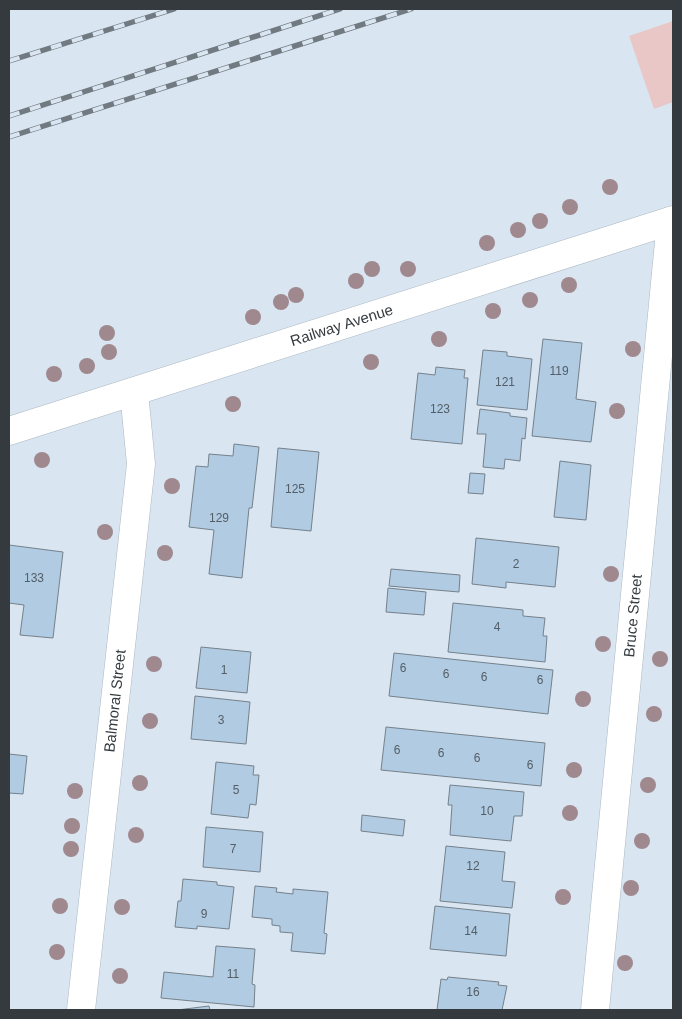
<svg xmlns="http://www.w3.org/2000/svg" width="682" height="1019" font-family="Helvetica,sans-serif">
<rect width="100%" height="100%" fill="#d9e6f2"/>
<!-- green -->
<path fill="#e9c7c6" d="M673,21V102L654,109L629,36Z"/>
<!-- building -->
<path fill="#b0cbe2" stroke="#75818b" d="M543,339L582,343L576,399L596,402L591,442L532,436Z
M483,350L507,352V356L532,359L527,410L477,405Z
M436,367L465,370L464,378H468L462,444L411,439L418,373L435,375Z
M480,409L510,413V416L527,418L525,439L522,438L520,461L505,459L504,469L483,467L486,434H477Z
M234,444L259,447L252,508H249L242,578L209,574L214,530L189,527L196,466L208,467L209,454L233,456Z
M278,448L319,452L311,531L271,527Z
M560,461L591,465L586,520L554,517Z
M470,473L485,474L483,494L468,493Z
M476,538L559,547L555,587L506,582V588L472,584Z
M9,545L63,552L53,638L20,635L24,605L9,603Z
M391,569L460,575L459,592L389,586Z
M388,588L426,592L424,615L386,612Z
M453,603L523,610V616L545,618L543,636H547L545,662L448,652Z
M201,647L251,652L247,693L196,688Z
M394,653L553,670L548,714L389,696Z
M195,696L250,702L246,744L191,739Z
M386,727L545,743L541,786L381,770Z
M9,754L27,756L23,794L9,793Z
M216,762L254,766L253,775H259L256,805L250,804L248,818L211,814Z
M450,785L524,792L522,816H514L511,841L450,835L452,805H448Z
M362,815L405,820L403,836L361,831Z
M206,827L263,832L260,872L203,867Z
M446,846L505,852L502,881L515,882L512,908L440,901Z
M183,879L217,882V885L234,887L229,929L197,926V929L175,927L178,901H181Z
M255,886L277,888L276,892L293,894V889L328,892L324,933L327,934L325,954L291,951L293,933L280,932V926L272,925V919L252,917Z
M435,906L510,914L506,956L430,949Z
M216,946L255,949L252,984L255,985L254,1007L161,998L164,972L213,977Z
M448,977L499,982L498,985L507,986L502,1010H437L441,979L447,980Z
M209,1006L210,1010H177Z"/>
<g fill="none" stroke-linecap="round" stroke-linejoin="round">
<!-- minor casing -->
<g stroke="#abb7c2" stroke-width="29">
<g id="minor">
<path id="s1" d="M81,1010L141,464L134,392"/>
<path id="s2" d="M595,1010L671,221"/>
</g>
</g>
<!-- tertiary casing -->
<g stroke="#abb7c2" stroke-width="29">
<g id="tertiary">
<path id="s3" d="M9,431L673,220"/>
</g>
</g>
<!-- minor -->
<use href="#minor" stroke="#fff" stroke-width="28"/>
<!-- tertiary -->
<use href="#tertiary" stroke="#fff" stroke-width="28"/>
<!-- rail casing -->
<g stroke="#717a81" stroke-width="5.5">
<path id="rail" d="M9,61L174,9
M9,116L340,9
M9,137L411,9"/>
</g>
<!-- rail -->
<use href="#rail" stroke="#d9e6f2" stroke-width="4" stroke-dasharray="11" stroke-linecap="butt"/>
</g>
<!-- trees -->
<g fill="#9f888e">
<circle cx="610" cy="187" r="8"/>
<circle cx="570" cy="207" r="8"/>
<circle cx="540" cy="221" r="8"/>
<circle cx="518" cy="230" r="8"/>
<circle cx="487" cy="243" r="8"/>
<circle cx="372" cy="269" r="8"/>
<circle cx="408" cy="269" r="8"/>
<circle cx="356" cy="281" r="8"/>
<circle cx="569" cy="285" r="8"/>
<circle cx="296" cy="295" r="8"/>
<circle cx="530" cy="300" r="8"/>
<circle cx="281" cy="302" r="8"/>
<circle cx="493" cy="311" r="8"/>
<circle cx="253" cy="317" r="8"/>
<circle cx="107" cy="333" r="8"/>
<circle cx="439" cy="339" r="8"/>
<circle cx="633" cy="349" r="8"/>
<circle cx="109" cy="352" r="8"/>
<circle cx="371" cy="362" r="8"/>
<circle cx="87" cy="366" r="8"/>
<circle cx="54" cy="374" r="8"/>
<circle cx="233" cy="404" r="8"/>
<circle cx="617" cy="411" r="8"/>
<circle cx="42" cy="460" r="8"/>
<circle cx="172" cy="486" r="8"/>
<circle cx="105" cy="532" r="8"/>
<circle cx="165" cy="553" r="8"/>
<circle cx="611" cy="574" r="8"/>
<circle cx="603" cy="644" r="8"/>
<circle cx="660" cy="659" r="8"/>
<circle cx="154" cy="664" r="8"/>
<circle cx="583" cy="699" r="8"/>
<circle cx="654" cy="714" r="8"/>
<circle cx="150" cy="721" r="8"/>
<circle cx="574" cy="770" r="8"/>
<circle cx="140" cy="783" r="8"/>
<circle cx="648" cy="785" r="8"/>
<circle cx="75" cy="791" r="8"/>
<circle cx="570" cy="813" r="8"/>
<circle cx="72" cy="826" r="8"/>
<circle cx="136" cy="835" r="8"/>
<circle cx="642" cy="841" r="8"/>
<circle cx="71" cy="849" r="8"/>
<circle cx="631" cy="888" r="8"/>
<circle cx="563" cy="897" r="8"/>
<circle cx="60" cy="906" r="8"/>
<circle cx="122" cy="907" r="8"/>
<circle cx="57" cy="952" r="8"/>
<circle cx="625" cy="963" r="8"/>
<circle cx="120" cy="976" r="8"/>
</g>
<g text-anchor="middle" stroke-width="4" stroke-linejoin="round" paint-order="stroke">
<!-- number labels -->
<g font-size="12" fill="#535e67">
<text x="559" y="375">119</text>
<text x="505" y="386">121</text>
<text x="440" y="413">123</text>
<text x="295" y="493">125</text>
<text x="219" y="522">129</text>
<text x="516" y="568">2</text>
<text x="34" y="582">133</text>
<text x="497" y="631">4</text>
<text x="403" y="672">6</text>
<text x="224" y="674">1</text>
<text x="446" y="678">6</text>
<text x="484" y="681">6</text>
<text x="540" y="684">6</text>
<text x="221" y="724">3</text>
<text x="397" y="754">6</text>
<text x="441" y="757">6</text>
<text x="477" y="762">6</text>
<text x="530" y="769">6</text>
<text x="236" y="794">5</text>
<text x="487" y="815">10</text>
<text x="233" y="853">7</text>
<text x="473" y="870">12</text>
<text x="204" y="918">9</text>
<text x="471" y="935">14</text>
<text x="233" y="978">11</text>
<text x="473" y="996">16</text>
</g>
<!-- street labels -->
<g font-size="15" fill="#343a3e" stroke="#d9e6f2">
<text dy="5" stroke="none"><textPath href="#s3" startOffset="349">Railway Avenue</textPath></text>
<text dy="5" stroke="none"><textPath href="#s2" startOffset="396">Bruce Street</textPath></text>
<text dy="5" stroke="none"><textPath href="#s1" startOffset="311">Balmoral Street</textPath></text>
</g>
</g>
<!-- border -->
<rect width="682" height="1019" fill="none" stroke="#343a3e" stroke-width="20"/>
</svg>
